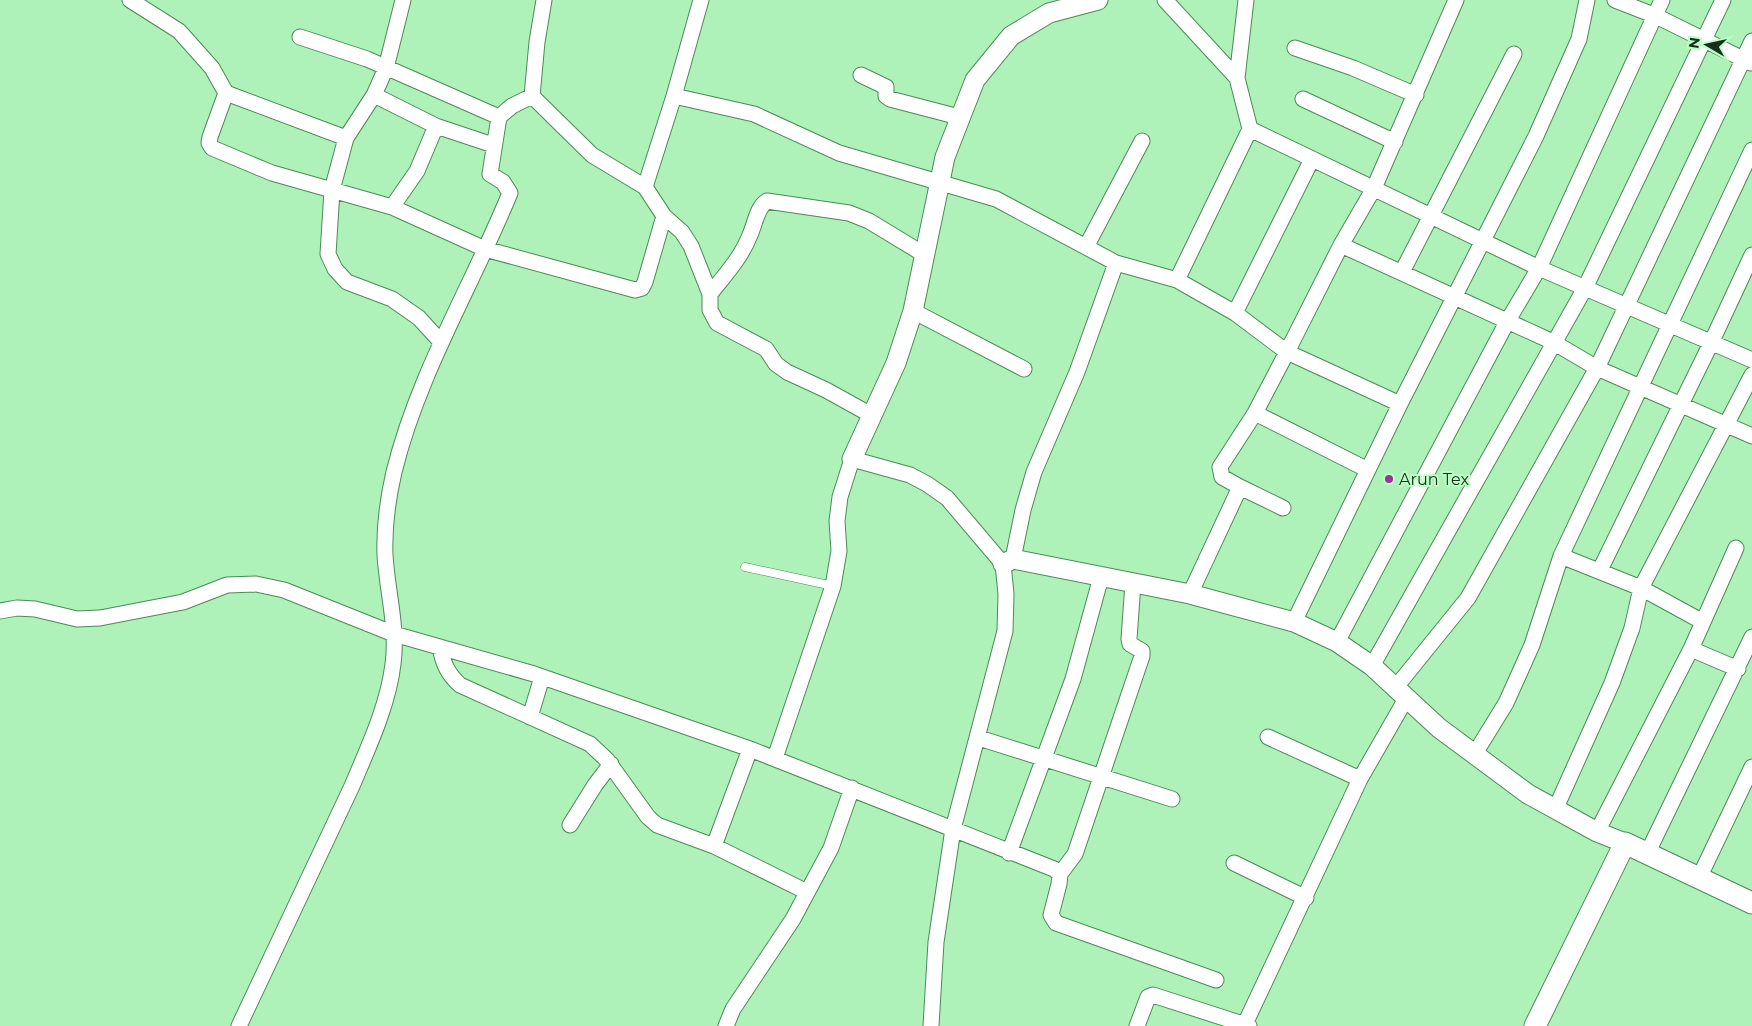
<svg xmlns="http://www.w3.org/2000/svg" width="1752" height="1026" font-family="Montserrat,sans-serif">
<rect width="100%" height="100%" fill="#aff2b9"/>
<g fill="none" stroke-linecap="round" stroke-linejoin="round">
<!-- service casing -->
<g stroke="#4a8a57" stroke-width="9">
<path id="service" d="M745,567L833,586"/>
</g>
<!-- minor casing -->
<g stroke="#4a8a57" stroke-width="17">
<path id="minor" d="M130,0L179,31L212,68L226,93L346,138
M403,0L386,68L374,95L346,138L332,190L328,254L335,269L347,282L392,299L419,318L440,341
M544,0L537,42L532,96L592,155L645,187L664,216L682,232L691,246L710,294V310L717,323L766,349L776,364L787,372L826,390L873,416
M1165,0L1237,78
M1246,0L1237,78L1250,129L1539,268L1752,360
M1456,0L1374,188L1341,245L1553,342L1597,368L1752,436
M1615,0L1656,16L1751,63
M300,37L367,59L499,117
M1295,48L1353,68L1416,95
M861,75L886,87V96L890,99L959,117
M226,93L210,137L209,143L212,148L272,173L392,207L485,249L635,290L642,288L645,282L664,216
M374,95L436,126L493,145
M674,96L754,114L839,153L996,199L1116,263L1177,280
M1303,99L1395,142
M1250,129L1177,280L1235,313L1287,352L1341,245
M645,187L674,96L701,0
M392,207L417,171L436,126
M1086,247L1142,141
M1402,272L1514,54
M710,294C725,275 741,258 750,235C755,224 757,207 767,201L849,213L869,221L925,255
M913,311L1024,369
M1235,313L1312,159
M1255,413L1368,470
M1240,487L1283,508
M1561,556L1641,588L1703,622
M1013,559L1023,510L1034,472L1077,372L1116,263
M1600,570L1712,341L1752,255
M1190,594L1240,487L1222,477L1220,467L1255,413L1287,352L1400,404
M0,611L17,608L35,609L77,619L100,618L183,602L227,585L256,584L284,590L394,634L534,674L750,749L1054,869L1060,874L1059,884L1051,915L1056,923L1216,980
M1294,622L1400,404L1536,136L1579,39L1587,0
M1337,642L1507,322L1539,268L1662,0
M440,647C443,664 448,674 460,685L590,744L607,760L648,817L657,825L714,846L807,892
M1691,649L1736,548
M1372,666L1585,288L1723,0
M1396,687L1468,598L1597,368L1752,41
M530,717L542,677
M1268,737L1360,779
M979,738L1172,799
M1474,755L1506,703L1532,645L1561,556L1752,150
M775,758L833,586L839,551L837,521L840,497L852,459L910,475L927,484L947,498L1003,564L1006,594L1005,631L953,829L936,942L931,1026
M1555,810L1612,683L1632,628L1641,588L1752,375
M570,825L595,785L611,764
M1597,832L1691,649L1738,669
M714,846L750,749
M1009,853L1073,679L1101,577
M1647,854L1752,637
M1234,863L1306,898
M1060,874L1075,854L1142,656V651L1130,644L1129,639L1133,583
M1699,878L1752,767
M1245,1024L1360,779L1407,697
M239,1026L352,786C368,748 388,706 393,664C398,628 387,591 385,555C384,529 388,498 394,472C418,374 472,286 510,193L503,182L490,174L499,117L512,106L532,96
M726,1026L733,1009L793,919L831,848L852,788
M1137,1026L1148,997L1153,995L1249,1026"/>
</g>
<!-- tertiary casing -->
<g stroke="#4a8a57" stroke-width="21">
<path id="tertiary" d="M852,459L896,363L913,311L945,157L975,80L1011,36L1049,13L1098,0
M1003,564L1013,559L1190,594L1294,622L1337,642L1372,666L1439,728L1528,794L1597,832L1625,843"/>
</g>
<!-- secondary casing -->
<g stroke="#4a8a57" stroke-width="23">
<path id="secondary" d="M1535,1026L1625,843L1752,903"/>
</g>
<!-- service -->
<use href="#service" stroke="#fff" stroke-width="8"/>
<!-- minor -->
<use href="#minor" stroke="#fff" stroke-width="15"/>
<!-- tertiary -->
<use href="#tertiary" stroke="#fff" stroke-width="19"/>
<!-- secondary -->
<use href="#secondary" stroke="#fff" stroke-width="21"/>
</g>
<!-- markers -->
<circle fill="#993397" stroke="#bcffc6" stroke-width="2" cx="1389" cy="479" r="5"/>
<g text-anchor="middle" stroke-width="4" stroke-linejoin="round" paint-order="stroke">
<!-- poi labels -->
<g font-size="16" fill="#16301b" stroke="#bcffc6" text-anchor="start">
<text x="1399" y="485">Arun Tex</text>
</g>
</g>
<!-- north arrow -->
<g transform="translate(1707 45) rotate(279)" stroke="#bcffc6" stroke-width="4" paint-order="stroke">
<path d="M0-4L9 19L0 12L-9 19Z" fill="#16301b"/>
<text y="-8" font-size="14" font-weight="bold" text-anchor="middle" fill="#16301b">N</text>
</g>
</svg>
